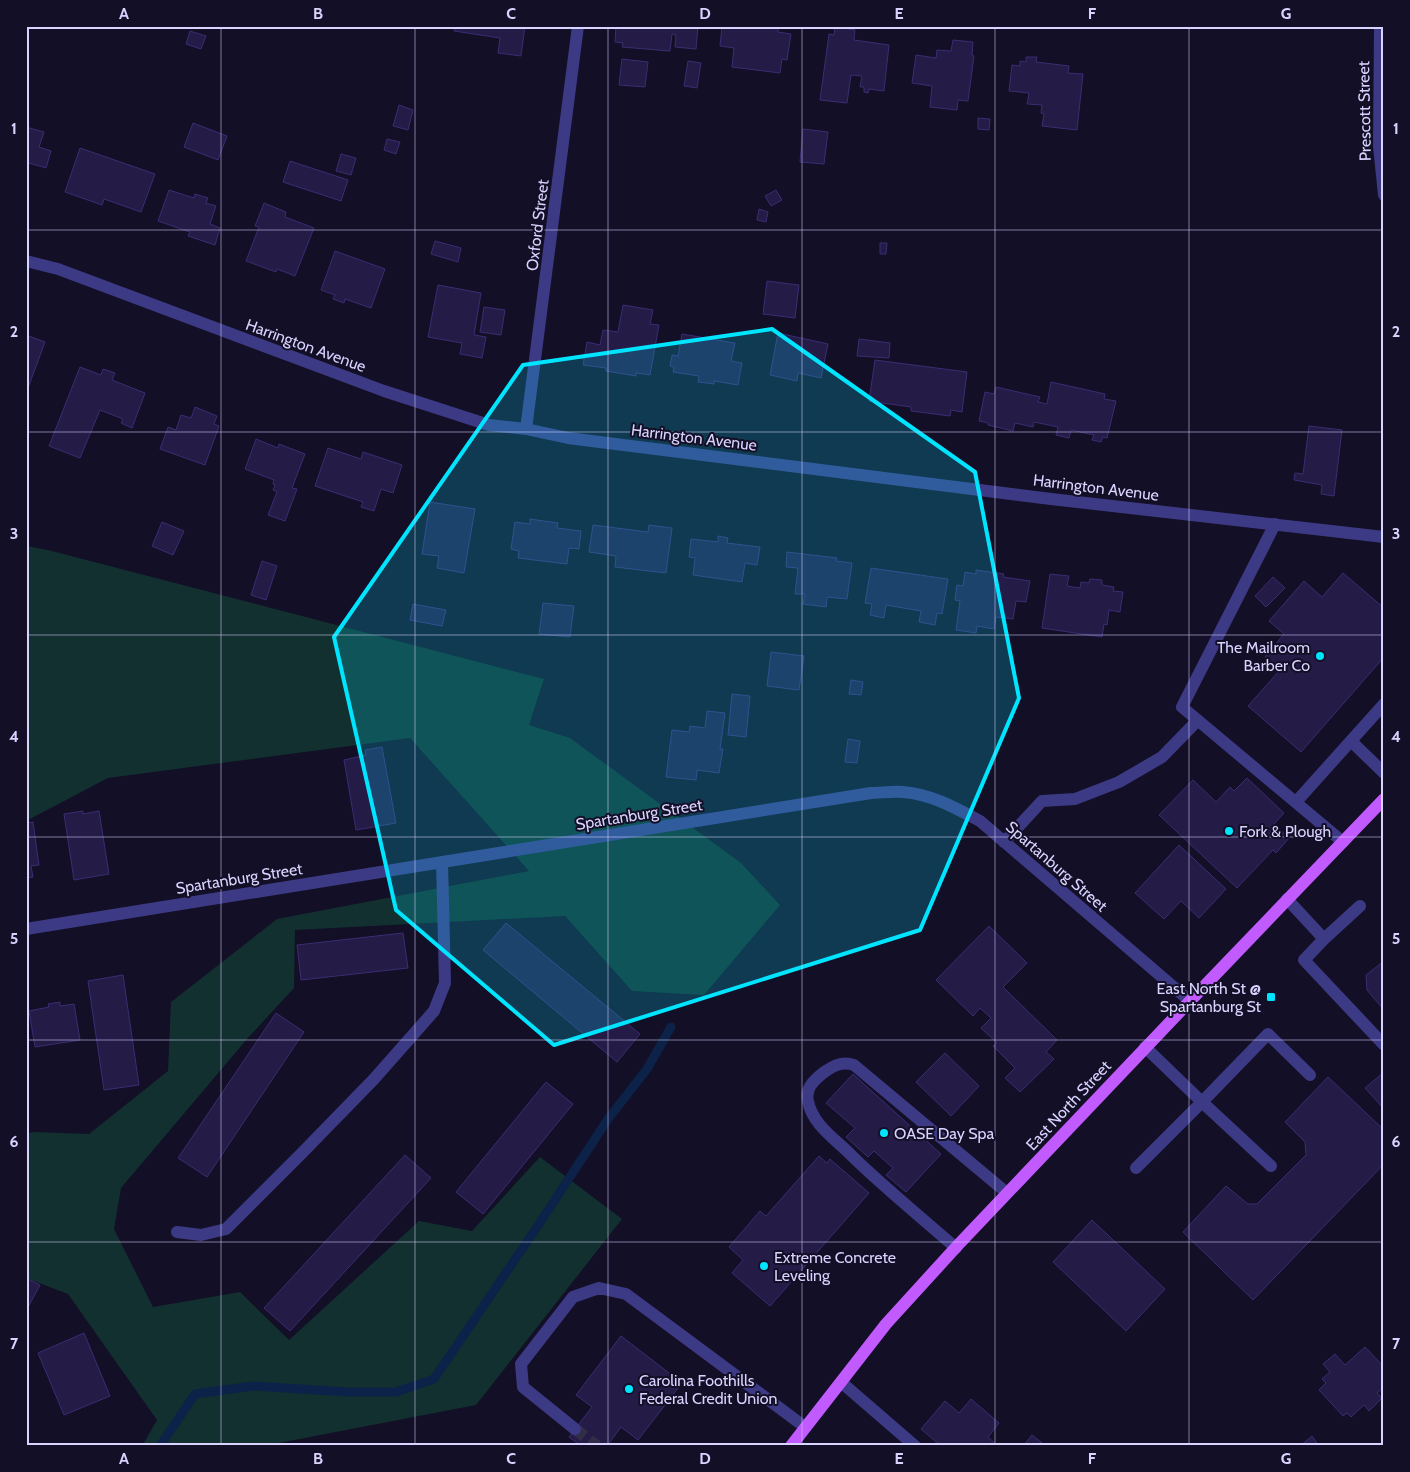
<svg xmlns="http://www.w3.org/2000/svg" width="1410" height="1472" font-family="Cabin,sans-serif">
<rect width="100%" height="100%" fill="#130f26"/>
<!-- green -->
<path fill="#12302f" d="M26,546L48,550L544,679L529,725L570,738L741,863L780,905L704,995L632,991L565,916L295,930L294,988L247,1039L121,1188L114,1229L153,1307L240,1292L289,1340L419,1221L472,1231L540,1157L622,1219L476,1405L263,1446H142L157,1420L68,1294L26,1278V1134L33,1132L89,1134L168,1071L171,1002L277,919L529,871L410,738L108,778L26,821Z"/>
<g fill="none" stroke-linecap="round" stroke-linejoin="round">
<!-- stream -->
<path stroke="#0c2248" stroke-width="9" d="M160,1446L195,1394L253,1386L347,1392H396L434,1379L539,1224L608,1119L647,1069L671,1027"/>
</g>
<!-- building -->
<path fill="#241b47" stroke="#3b2d73" d="M455,26H525L521,56L498,53L500,38L454,31Z
M616,26H698L696,49L675,47L676,35L672,34L670,51L622,47L623,43L615,42Z
M722,26L751,28V26H778V32L791,34L787,60L782,59L780,73L732,67L734,48L720,46Z
M835,27L855,30L854,40L889,45L884,91L869,89L868,93L864,92V87H860L862,76L851,75L847,103L820,100L829,34L834,35Z
M190,31L206,36L201,49L186,44Z
M953,40L973,42L972,55L974,56L968,101L958,100L957,110L930,107L932,86L912,83L916,55L936,58L937,50L951,51Z
M1026,57H1037L1036,62L1069,66L1068,73L1083,74L1077,130L1042,126L1044,114L1041,113L1042,105L1027,104L1029,93L1009,91L1012,65L1020,66V61L1026,62Z
M622,59L648,62L645,87L619,85Z
M688,61L701,63L697,88L684,86Z
M399,105L413,110L408,130L393,126Z
M978,118L990,119L989,130L978,129Z
M193,123L227,136L218,160L184,147Z
M26,127L44,132L39,147L51,151L46,168L29,163L28,167L26,166Z
M803,129L828,132L824,164L800,162Z
M387,139L400,142L396,154L384,150Z
M80,148L155,174L141,212L104,199L102,205L65,192Z
M341,154L356,158L351,175L336,171Z
M290,161L348,180L341,201L283,182Z
M169,190L194,198L195,194L208,198L206,203L216,206L210,224L220,228L215,245L188,236L190,232L158,221Z
M776,190L782,200L771,206L765,196Z
M264,203L286,212L285,217L314,228L295,276L277,269L276,272L246,261L259,227L255,226Z
M759,209L768,212L766,222L757,220Z
M435,241L461,248L458,262L431,254Z
M880,243H887L886,254H880Z
M335,251L385,269L371,308L345,299L344,303L333,299L335,295L321,290Z
M767,281L799,285L795,318L763,314Z
M438,285L481,293L474,335L486,337L482,358L460,354L462,343L428,337Z
M623,305L653,310L650,324L659,325L650,375L636,373V376L606,371V368L583,365L587,342L600,345L603,330L618,332Z
M484,307L505,310L501,335L480,332Z
M778,333L828,344L821,378L798,373L797,381L770,375Z
M682,334L735,343L731,361L742,363L738,385L714,381V384L698,382L699,376L673,372L674,367L670,366L672,355L678,356Z
M26,335L45,342L28,388H26Z
M859,339L890,343L889,358L857,356Z
M875,360L967,372L962,412L951,410L950,416L911,411V407L869,401Z
M80,367L101,375L103,369L115,373L112,380L145,393L132,428L121,423L123,419L100,410L80,458L49,446Z
M1051,382L1105,394L1104,399L1116,401L1107,438L1103,437L1101,442L1092,440L1094,435L1071,430L1069,438L1056,435L1058,427L1034,422L1033,427L1015,423L1013,431L988,425V423L979,421L985,392L994,394L996,387L1040,397L1038,402L1047,404Z
M195,407L217,416L214,424L219,426L205,465L160,449L168,427L176,430L181,415L191,418Z
M1309,426L1342,430L1334,496L1321,494L1322,485L1294,480L1295,473L1303,474Z
M256,439L278,448L279,444L305,454L292,488L297,489L285,521L268,515L277,492L273,490L275,485L273,484L274,480L245,469Z
M328,448L361,459L363,452L402,465L393,493L381,489L374,511L361,507L363,502L315,486Z
M430,502L475,509L464,573L437,568L439,556L422,554Z
M530,519L558,523L557,528L581,531L579,549L569,548L567,564L518,558L519,551L511,549L515,522L530,524Z
M162,522L184,531L173,555L152,546Z
M593,525L648,532L649,525L672,528L666,573L615,567L616,556L589,552Z
M718,536L728,538L727,543L760,547L757,565L745,563L742,582L693,575L695,558L689,557L691,539L718,542Z
M787,552L837,558L836,561L852,563L847,599L827,597L826,607L803,604L805,594H795L798,568L786,567Z
M262,561L277,566L266,600L251,595Z
M871,568L948,579L942,614L937,613L935,625L919,622L921,611L886,605L884,618L870,615L872,604L865,603Z
M976,570L1004,574L1003,577L1030,581L1026,602L1016,601L1013,619L996,617L994,629L977,626L976,633L956,630L960,601L955,600L957,585L963,586L965,572L976,574Z
M1343,573L1384,608V657L1301,752L1248,706L1280,670L1265,657L1284,634L1269,621L1304,581L1322,597Z
M1050,574L1069,576L1067,586L1080,588L1081,582L1089,583L1090,579L1102,580V585L1114,587L1113,591L1123,592L1120,612L1109,610L1107,625L1104,624L1102,637L1042,628Z
M1273,577L1285,588L1266,607L1255,596Z
M543,603L574,606L570,637L539,634Z
M413,604L446,610L442,626L410,620Z
M771,652L804,656L799,690L767,686Z
M851,680L863,682L861,695L849,694Z
M732,694L750,696L746,737L728,735Z
M707,711L725,713L720,749H723L719,773L697,770L696,780L666,777L672,730L689,732L690,726L705,728Z
M848,739L860,741L857,763L845,762Z
M382,747L396,823L356,830L344,760L366,755L365,750Z
M1247,778L1284,813L1274,824L1289,838L1276,853L1273,850L1237,888L1159,815L1193,780L1216,802L1230,787L1234,791Z
M83,811V814L99,811L109,874L74,880L64,814Z
M33,822L39,865L31,866L33,877L26,878V823Z
M1179,845L1226,889L1199,918L1181,901L1164,919L1135,893Z
M506,923L640,1034L617,1062L483,950Z
M989,926L1027,963L1003,987L1057,1040L1046,1052L1054,1059L1020,1092L1005,1078L1015,1068L993,1046L997,1043L981,1028L991,1018L980,1008L973,1016L936,980Z
M403,933L408,968L301,980L297,945Z
M1384,961V1010L1367,990L1366,975Z
M123,975L139,1085L104,1090L88,981Z
M60,1002V1006L74,1004L80,1040L35,1047L29,1011L49,1007L48,1004Z
M276,1013L304,1032L207,1177L178,1158Z
M945,1053L979,1086L951,1116L916,1082Z
M1384,1072V1109L1365,1088Z
M853,1074L941,1154L906,1192L886,1175L893,1168L874,1151L868,1157L846,1137L855,1128L826,1103Z
M1328,1077L1384,1130V1164L1253,1300L1183,1232L1226,1186L1248,1204H1257L1306,1155L1305,1142L1285,1122Z
M546,1082L573,1104L483,1214L456,1192Z
M405,1155L431,1178L290,1331L264,1308Z
M819,1156L827,1163L830,1159L869,1193L770,1306L732,1273L743,1260L729,1247L760,1211L766,1216Z
M1092,1220L1165,1289L1126,1331L1053,1262Z
M26,1278L40,1285L26,1311Z
M84,1333L110,1396L64,1415L38,1353Z
M621,1336L682,1383L638,1440L621,1427L607,1446H581L569,1437L592,1407L576,1395Z
M1365,1347L1384,1367V1387L1377,1393L1382,1398L1369,1411L1364,1405L1351,1417L1347,1413L1343,1416L1319,1390L1326,1383L1322,1379L1330,1372L1323,1364L1335,1354L1345,1365Z
M971,1399L999,1423L988,1437L998,1446H941L921,1429L945,1401L959,1413Z
M1032,1435L1046,1446H1023Z
M1312,1436L1319,1446H1300Z"/>
<g fill="none" stroke-linecap="round" stroke-linejoin="round">
<!-- minor-tunnel -->
<path stroke="#312d47" stroke-width="12" stroke-dasharray="12 6" stroke-linecap="butt" d="M575,1429L597,1446"/>
<!-- minor -->
<path stroke="#3d3a85" stroke-width="12" d="M1380,26L1379,146L1384,195
M26,261L58,269L384,391L489,425L526,429L568,438L1051,499L1384,537
M526,429L578,26
M1275,524L1182,707L1343,842
M1351,741L1384,773
M1296,802L1384,704
M1004,842L1042,801L1075,799L1119,782L1162,757L1198,720
M1287,899L1324,939L1304,960L1384,1045
M26,929L871,793C881,793 892,791 903,792C931,794 956,808 980,821L1190,1001
M1324,939L1360,906
M1271,1166L1202,1102L1268,1034L1310,1075
M1136,1168L1202,1102L1145,1047
M177,1232L201,1235L226,1229L301,1154L374,1079L434,1011L445,983L442,862
M956,1248C922,1218 886,1189 853,1157C838,1141 812,1125 808,1101C805,1089 813,1081 823,1073C833,1066 841,1061 854,1065L1007,1193
M841,1382L915,1446
M575,1429L523,1387L521,1364L573,1297L599,1288L626,1294L805,1427"/>
<!-- major -->
<path stroke="#c25bff" stroke-width="12" d="M791,1446L886,1324L958,1245L1190,1001L1384,799"/>
</g>
<!-- marked area -->
<path fill="#00e5ff" fill-opacity="0.2" stroke="#00e5ff" stroke-width="4" stroke-linejoin="round" d="M772,329L975,472L1019,698L920,930L554,1045L396,910L334,637L523,365Z"/>
<!-- grid -->
<path fill="none" stroke="#d9d4ff" stroke-width="1" stroke-opacity="0.55" d="M221,26V1446M415,26V1446M608,26V1446M802,26V1446M995,26V1446M1189,26V1446M26,230H1384M26,432H1384M26,635H1384M26,837H1384M26,1040H1384M26,1242H1384"/>
<!-- markers -->
<g fill="#00e5ff" stroke="#130f26" stroke-width="2">
<circle cx="1320" cy="656" r="5"/>
<circle cx="1229" cy="831" r="5"/>
<rect x="1266" y="992" width="10" height="10" rx="2.5"/>
<circle cx="884" cy="1133" r="5"/>
<circle cx="764" cy="1266" r="5"/>
<circle cx="629" cy="1389" r="5"/>
</g>
<g text-anchor="middle" stroke-width="4" stroke-linejoin="round" paint-order="stroke">
<!-- street labels -->
<g font-size="16" fill="#d9d4ff" stroke="#130f26">
<text transform="translate(1364 111) rotate(-91)" y="6">Prescott Street</text>
<text transform="translate(537 225) rotate(-83)" y="6">Oxford Street</text>
<text transform="translate(306 345) rotate(20)" y="6">Harrington Avenue</text>
<text transform="translate(694 437) rotate(7)" y="6">Harrington Avenue</text>
<text transform="translate(1096 487) rotate(7)" y="6">Harrington Avenue</text>
<text transform="translate(639 814) rotate(-9)" y="6">Spartanburg Street</text>
<text transform="translate(1057 866) rotate(41)" y="6">Spartanburg Street</text>
<text transform="translate(239 878) rotate(-9)" y="6">Spartanburg Street</text>
<text transform="translate(1068 1105) rotate(-47)" y="6">East North Street</text>
</g>
<!-- poi labels -->
<g font-size="16" fill="#d9d4ff" stroke="#130f26" text-anchor="start">
<text x="1310" y="653" text-anchor="end">The Mailroom<tspan x="1310" dy="18">Barber Co</tspan></text>
<text x="1239" y="837">Fork &amp; Plough</text>
<text x="1261" y="994" text-anchor="end">East North St @<tspan x="1261" dy="18">Spartanburg St</tspan></text>
<text x="894" y="1139">OASE Day Spa</text>
<text x="774" y="1263">Extreme Concrete<tspan x="774" dy="18">Leveling</tspan></text>
<text x="639" y="1386">Carolina Foothills<tspan x="639" dy="18">Federal Credit Union</tspan></text>
</g>
</g>
<!-- border -->
<rect width="1410" height="1472" fill="none" stroke="#130f26" stroke-width="55"/>
<rect x="28" y="28" width="1354" height="1416" fill="none" stroke="#d9d4ff" stroke-width="2"/>
<g font-size="16" text-anchor="middle" font-weight="bold" fill="#d9d4ff">
<text x="124" y="19">A</text>
<text x="318" y="19">B</text>
<text x="511" y="19">C</text>
<text x="705" y="19">D</text>
<text x="899" y="19">E</text>
<text x="1092" y="19">F</text>
<text x="1286" y="19">G</text>
<text x="14" y="134">1</text>
<text x="1396" y="134">1</text>
<text x="14" y="337">2</text>
<text x="1396" y="337">2</text>
<text x="14" y="539">3</text>
<text x="1396" y="539">3</text>
<text x="14" y="742">4</text>
<text x="1396" y="742">4</text>
<text x="14" y="944">5</text>
<text x="1396" y="944">5</text>
<text x="14" y="1147">6</text>
<text x="1396" y="1147">6</text>
<text x="14" y="1349">7</text>
<text x="1396" y="1349">7</text>
<text x="124" y="1464">A</text>
<text x="318" y="1464">B</text>
<text x="511" y="1464">C</text>
<text x="705" y="1464">D</text>
<text x="899" y="1464">E</text>
<text x="1092" y="1464">F</text>
<text x="1286" y="1464">G</text>
</g>
</svg>
